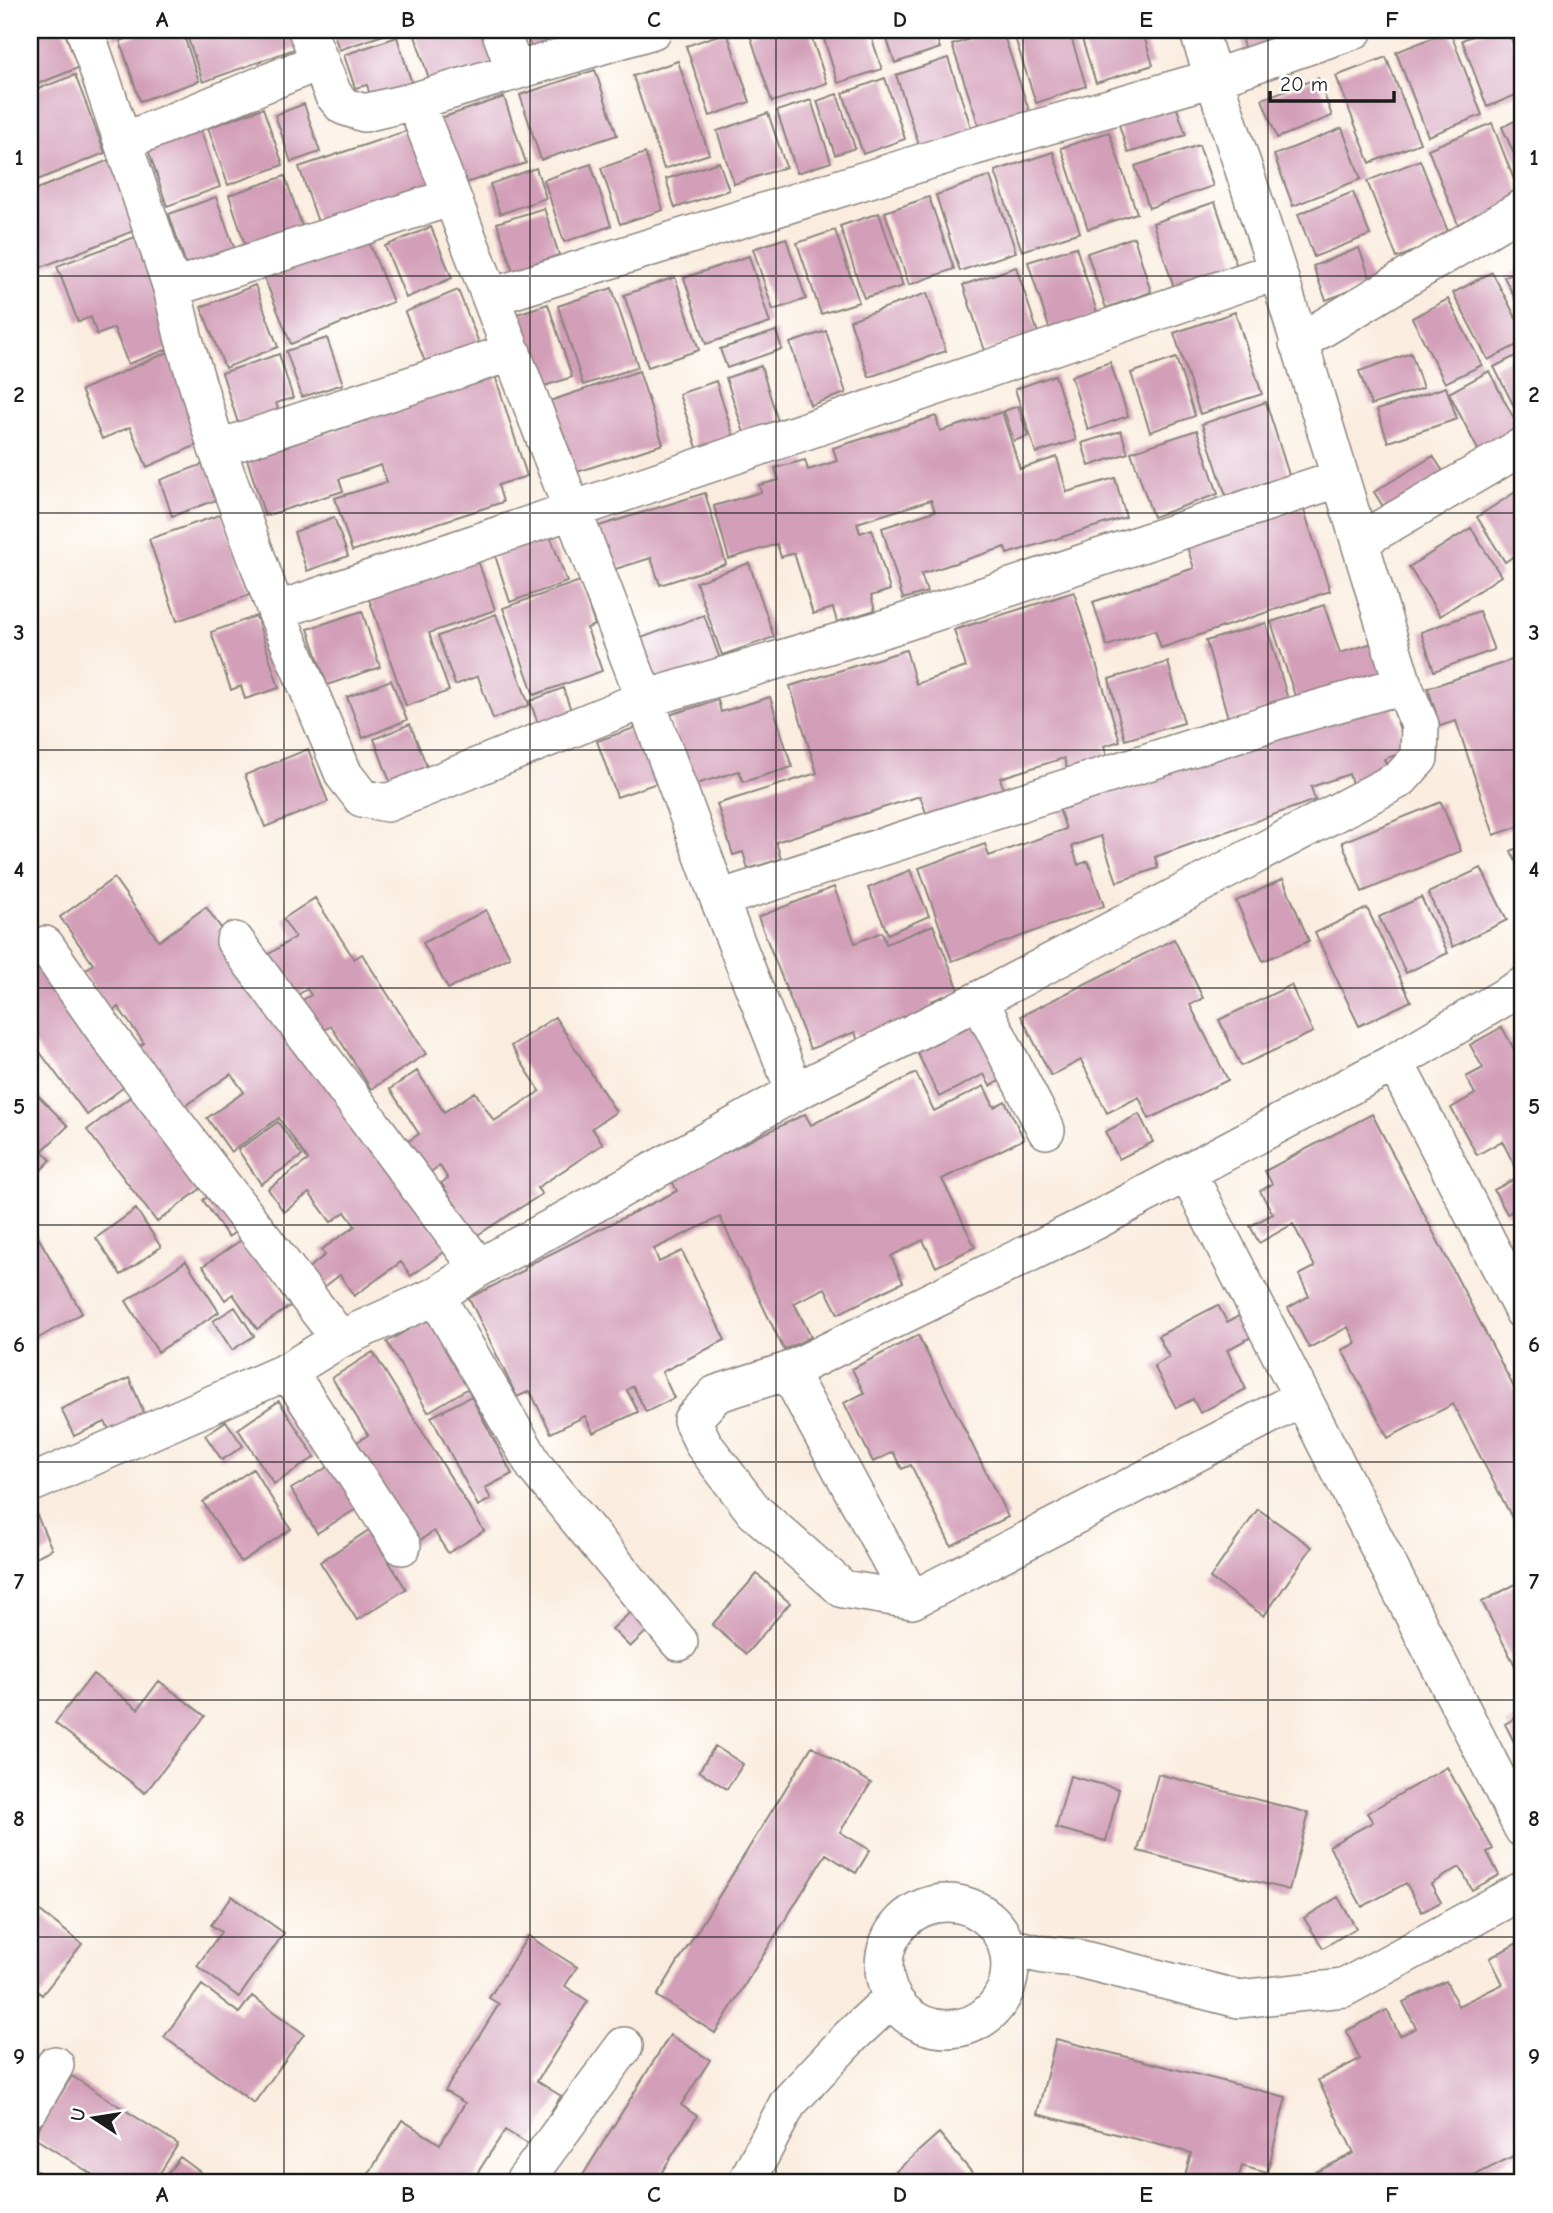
<svg xmlns="http://www.w3.org/2000/svg" width="1553" height="2213" font-family="'Comic Neue',sans-serif">
<rect width="100%" height="100%" fill="#fff"/>
<filter id="ink" filterUnits="userSpaceOnUse"><feTurbulence type="fractalNoise" baseFrequency=".0143" numOctaves="2"/><feDisplacementMap in="SourceGraphic" scale="14" xChannelSelector="R" yChannelSelector="G"/><feConvolveMatrix kernelMatrix="1 2 1 2 8 2 1 2 1" color-interpolation-filters="sRGB"/></filter>
<filter id="wash" filterUnits="userSpaceOnUse"><feTurbulence type="fractalNoise" baseFrequency=".00686" numOctaves="4" result="noise"/><feDisplacementMap in="SourceGraphic" scale="28" xChannelSelector="R" yChannelSelector="G"/><feGaussianBlur stdDeviation="1.57" result="paint"/><feColorMatrix in="noise" values="0 0 0 0 0 0 0 0 0 0 0 0 0 0 0 0 0 1.4 0 .05"/><feComposite in="paint" operator="in"/></filter>
<g filter="url(#wash)">
<rect width="100%" height="100%" fill="#faeddf"/>
<g id="blocks">
<!-- building -->
<path fill="#d39fb8" d="M30,30H64L78,68L30,87Z
M112,30H138L115,39Z
M151,30H182L199,81L140,101L120,41Z
M185,30H294L300,47L203,82Z
M333,30H388L389,33L339,50Z
M433,30H486L498,66L432,88L415,36Z
M525,30H588L590,36L534,55Z
M766,30H809L827,83L772,102L750,35Z
M821,30H869L882,69L838,83Z
M884,30H934L940,48L895,63Z
M997,30H1002L1031,116L981,132L952,45Z
M1041,30H1069L1086,86L1036,103L1015,38Z
M1079,30H1142L1153,65L1096,83Z
M1239,30H1305L1247,57Z
M1488,30H1508L1523,71V92L1487,107L1462,40Z
M1512,30H1523V56Z
M1450,31L1482,115L1428,136L1396,52Z
M727,32L750,102L710,116L686,46Z
M397,37L414,90L373,104L367,85L355,88L344,55Z
M1386,57L1420,143L1370,163L1336,76Z
M948,58L973,133L921,151L896,75Z
M678,61L709,154L664,169L633,76Z
M595,70L617,135L541,160L520,95Z
M75,75L105,153L30,183V92Z
M885,78L905,139L863,154L843,93Z
M1318,78L1332,116L1277,138L1262,99Z
M837,94L855,148L835,155L817,101Z
M504,97L526,163L460,185L438,119Z
M1173,97L1186,135L1128,153L1116,115Z
M811,100L831,162L797,173L777,111Z
M304,104L320,152L291,162L275,115Z
M263,108L283,165L228,185L208,128Z
M768,113L786,167L734,184L717,131Z
M1523,117V174L1502,127Z
M1492,123L1523,203L1459,227L1428,149Z
M415,128L435,186L319,225L299,167Z
M1342,128L1361,179L1293,206L1274,155Z
M201,131L220,187L167,206L148,149Z
M1109,132L1137,213L1088,229L1061,148Z
M1199,145L1213,186L1149,208L1135,166Z
M1053,152L1080,232L1022,251L995,171Z
M645,153L663,210L620,224L601,168Z
M114,158L141,228L39,268L30,243V192Z
M1420,160L1450,237L1397,258L1367,181Z
M719,162L729,190L675,208L666,179Z
M591,164L611,226L564,242L544,180Z
M536,168L546,198L500,214L490,184Z
M285,176L304,232L247,251L229,195Z
M990,176L1016,252L960,271L936,195Z
M1353,192L1370,235L1314,257L1298,214Z
M216,197L235,250L187,267L169,214Z
M929,197L954,269L909,285L885,212Z
M1215,202L1238,270L1175,291L1153,223Z
M544,208L559,255L513,271L497,223Z
M879,213L903,286L864,298L840,226Z
M431,227L452,278L406,298L385,246Z
M835,230L859,302L821,314L797,243Z
M366,235L393,302L291,344L264,277Z
M138,236L179,345L128,364L114,328L97,335L91,317L78,322L57,266Z
M1134,237L1151,292L1106,308L1087,253Z
M786,238L806,299L773,310L753,249Z
M1076,247L1098,315L1050,331L1028,262Z
M1359,248L1372,283L1326,300L1313,266Z
M749,256L770,323L706,344L684,278Z
M1016,267L1038,333L985,351L963,285Z
M1523,267V314L1504,277Z
M1492,272L1523,331V342L1488,360L1453,293Z
M675,277L699,350L648,367L624,295Z
M255,285L278,347L225,368L201,307Z
M612,288L638,367L583,385L558,306Z
M458,290L481,348L428,369L405,312Z
M927,293L946,351L869,377L850,320Z
M1448,299L1482,365L1445,383L1412,318Z
M548,304L572,377L535,389L511,316Z
M1235,312L1262,394L1200,414L1174,333Z
M776,331L782,349L727,368L720,349Z
M826,331L846,393L810,405L790,343Z
M327,338L343,384L302,397L286,351Z
M173,350L211,439L147,467L130,427L102,439L81,390Z
M1523,352V424L1494,367Z
M1411,353L1423,388L1371,405L1359,371Z
M279,354L293,398L276,403L279,411L238,423L222,373Z
M1176,358L1195,416L1150,432L1131,373Z
M1110,362L1128,416L1088,430L1071,376Z
M761,366L780,428L746,439L726,378Z
M493,369L527,476L498,485L503,502L352,551L335,498L387,482L381,465L339,479L343,491L265,516L247,459L367,420L364,411Z
M639,371L663,444L571,474L547,402Z
M1489,371L1523,436L1482,458L1449,393Z
M1055,375L1076,440L1036,453L1015,389Z
M716,381L736,444L700,456L679,394Z
M1446,387L1457,419L1388,442L1377,410Z
M1266,402L1289,475L1226,496L1202,424Z
M1018,406L1028,436L1014,441L1004,411Z
M1002,412L1020,469L1057,457L1067,492L1115,478L1126,517L1007,554L1005,547L921,574L927,592L903,599L882,528L935,511L931,500L857,523L860,533L872,529L890,590L871,596L875,610L837,622L833,608L813,614L794,553L781,557L777,544L729,559L714,506L761,492L759,485L779,480L775,468L805,460L808,470L837,461L833,448L936,416L940,431Z
M1197,430L1218,494L1153,517L1131,452Z
M1121,431L1128,453L1089,466L1082,443Z
M1433,456L1448,479L1389,516L1374,492Z
M206,463L219,499L172,516L160,480Z
M1523,487V550L1505,562L1477,517Z
M705,493L726,564L660,585L651,558L609,571L596,527Z
M1303,507L1330,591L1161,648L1155,630L1107,646L1093,602L1194,568L1187,547Z
M222,514L250,595L177,621L149,539Z
M334,517L348,556L307,571L294,532Z
M547,527L567,582L510,602L492,546Z
M1471,528L1501,576L1440,616L1409,567Z
M477,558L495,610L429,633L449,691L406,706L368,596Z
M749,563L774,637L722,655L696,582Z
M580,581L595,625L587,628L602,671L534,695L503,608Z
M1074,592L1120,741L1104,746L1108,761L1071,782L1064,758L1000,778L1006,796L929,821L920,796L776,842L781,859L748,869L743,852L733,855L717,804L817,773L790,686L906,650L916,684L966,667L954,630Z
M1324,605L1340,653L1376,642L1387,680L1299,708L1271,622Z
M362,611L380,667L327,685L308,629Z
M1479,611L1494,650L1434,671L1421,632Z
M496,614L529,705L493,719L478,676L455,685L438,636Z
M704,615L722,665L647,692L630,642Z
M256,616L279,688L245,699L241,686L231,690L211,632Z
M1266,623L1289,703L1229,721L1206,641Z
M1515,659L1523,685V825L1494,835L1456,721L1440,726L1428,688Z
M1168,662L1184,723L1125,740L1109,679Z
M391,680L407,720L363,738L347,697Z
M563,688L573,716L540,729L530,701Z
M770,697L792,767L743,782L739,771L690,786L669,715L718,700L721,712Z
M1365,704L1369,714L1392,706L1407,751L1384,759L1389,771L1352,784L1349,774L1311,787L1315,800L1155,857L1158,868L1117,882L1101,836L1072,846L1078,865L1088,861L1104,906L952,961L919,868L985,844L989,856L1066,829L1057,803Z
M410,724L427,767L390,782L374,739Z
M640,726L660,782L617,797L597,741Z
M308,749L328,802L265,827L245,775Z
M1441,802L1461,851L1362,892L1342,842Z
M1523,845V877L1511,851Z
M1481,868L1507,920L1453,947L1428,893Z
M910,870L929,916L888,934L868,888Z
M114,878L159,941L206,907L448,1249L411,1276L401,1262L354,1296L340,1275L320,1290L306,1270L325,1255L321,1250L355,1226L345,1212L331,1222L309,1193L284,1212L268,1189L308,1160L279,1118L231,1152L207,1118L244,1092L231,1074L182,1108L139,1047L144,1043L118,1007L111,1012L83,972L93,964L60,917Z
M1283,879L1309,941L1263,961L1236,901Z
M834,887L855,943L882,932L886,944L933,925L959,990L931,1001L935,1011L858,1041L855,1032L810,1049L758,917Z
M1421,897L1448,953L1406,973L1379,917Z
M315,898L354,959L362,954L426,1054L371,1089L331,1026L319,1033L299,1002L311,995L307,989L293,998L266,956L295,937L283,919Z
M1367,908L1411,1001L1359,1026L1315,933Z
M486,910L510,957L448,989L423,943Z
M1174,939L1203,998L1190,1005L1228,1080L1149,1119L1139,1097L1107,1113L1081,1060L1051,1076L1021,1016Z
M30,943L133,1080L87,1115L30,1039Z
M1291,985L1313,1032L1241,1066L1219,1020Z
M555,1017L616,1112L592,1128L603,1144L537,1188L542,1194L476,1236L441,1183L448,1179L440,1166L424,1176L404,1144L419,1134L390,1089L417,1071L444,1112L475,1092L494,1121L540,1091L511,1046Z
M982,1020L1009,1076L990,1086L984,1074L939,1097L917,1052Z
M1502,1027L1523,1066V1205L1507,1214L1494,1190L1520,1176L1502,1141L1477,1155L1451,1108L1475,1094L1466,1077L1483,1068L1470,1045Z
M916,1073L934,1111L984,1086L994,1107L1005,1101L1024,1139L942,1179L975,1247L936,1267L923,1240L891,1256L903,1282L838,1314L825,1288L794,1303L811,1337L784,1350L720,1217L654,1249L659,1262L682,1251L725,1340L662,1372L674,1398L646,1412L633,1386L627,1390L638,1412L593,1433L585,1416L551,1433L530,1391L517,1397L469,1298L525,1270L524,1267L677,1191L671,1179L805,1114L811,1125Z
M30,1087L68,1126L42,1151L51,1160L30,1181Z
M134,1094L204,1186L157,1222L87,1130Z
M1139,1114L1153,1142L1119,1159L1105,1132Z
M1372,1114L1523,1405V1539L1453,1404L1388,1438L1342,1350L1356,1343L1348,1327L1309,1348L1288,1308L1309,1296L1299,1275L1315,1267L1293,1224L1259,1243L1250,1226L1273,1214L1260,1191L1272,1184L1265,1171Z
M278,1122L302,1156L261,1184L238,1150Z
M220,1188L246,1225L228,1237L203,1200Z
M136,1209L161,1247L121,1275L96,1238Z
M30,1223L82,1313L30,1343Z
M253,1232L267,1271L290,1306L257,1329L233,1294L225,1300L203,1266Z
M186,1261L219,1312L158,1352L126,1301Z
M1218,1305L1227,1322L1243,1314L1253,1336L1227,1350L1246,1389L1200,1413L1193,1399L1176,1408L1154,1366L1169,1357L1158,1336Z
M235,1307L254,1336L232,1350L213,1321Z
M438,1312L479,1382L428,1412L387,1342Z
M918,1335L1008,1517L951,1546L911,1465L902,1469L893,1452L873,1462L844,1403L864,1393L852,1369Z
M373,1352L484,1531L448,1553L434,1531L413,1545L351,1446L368,1435L332,1378Z
M129,1378L145,1415L110,1431L105,1422L74,1436L61,1409Z
M471,1396L512,1474L485,1488L491,1499L478,1506L431,1417Z
M279,1401L315,1457L274,1484L238,1429Z
M226,1421L243,1446L222,1460L205,1435Z
M331,1465L358,1508L317,1533L291,1489Z
M253,1469L291,1529L241,1562L203,1502Z
M34,1509L52,1549L30,1560V1511Z
M1258,1509L1312,1547L1264,1616L1210,1578Z
M369,1530L406,1589L357,1620L320,1562Z
M757,1574L790,1603L746,1654L712,1625Z
M1523,1580V1681L1482,1602Z
M632,1611L649,1629L630,1647L612,1629Z
M93,1674L138,1709L159,1681L205,1716L145,1793L55,1723Z
M1523,1714V1760L1505,1724Z
M715,1746L743,1764L727,1789L699,1771Z
M812,1746L871,1783L840,1832L870,1850L856,1873L826,1854L715,2033L657,1996Z
M1447,1767L1493,1849L1487,1852L1499,1875L1472,1890L1460,1867L1431,1884L1441,1902L1422,1912L1406,1883L1362,1907L1329,1846L1373,1822L1367,1813Z
M1158,1774L1309,1813L1289,1890L1138,1851Z
M1070,1776L1119,1789L1106,1841L1056,1828Z
M232,1896L284,1933L239,1997L197,1966L221,1932L211,1925Z
M1338,1897L1356,1928L1323,1948L1304,1918Z
M30,1903L82,1944L42,1995L30,1985Z
M528,1936L577,1967L565,1986L588,2001L537,2081L561,2096L530,2145L505,2130L471,2183H363L402,2120L440,2144L465,2103L445,2091L499,2004L489,1998Z
M1523,1940V2151L1460,2183H1313L1310,2175L1354,2153L1318,2080L1360,2059L1346,2031L1387,2010L1400,2036L1416,2028L1403,2002L1446,1981L1458,2006L1503,1984L1490,1958Z
M202,1985L239,2013L252,1996L304,2034L254,2103L164,2037Z
M670,2035L710,2060L681,2105L697,2116L655,2183H578Z
M1056,2039L1286,2097L1267,2173L1242,2166L1237,2183H1183L1191,2153L1037,2114Z
M72,2076L178,2144L154,2183H106L33,2137Z
M939,2133L974,2175L965,2183H883Z
M180,2157L215,2183H161Z
M30,2167L56,2183H30Z"/>
</g>
</g>
<g filter="url(#ink)">
<use href="#blocks" fill-opacity="0" stroke="#8b847e" stroke-width="2"/>
<g fill="none" stroke-linecap="round" stroke-linejoin="round">
<!-- street casing -->
<g stroke="#8b847e" stroke-width="40">
<path id="street" d="M85,30L172,288L183,336L217,449L276,611L344,775L362,798L387,803L645,699L893,626L1340,478
M307,30L333,94L343,106L364,113L415,101L653,30
M500,30L515,71
M415,101L645,699L719,899L795,1092
M123,142L320,61
M172,288L452,197
M491,297L972,147L1214,78L1354,30
M1298,343L1523,208
M217,449L512,352
M1360,541L1523,446
M276,611L1276,271
M719,899L1279,720L1403,685
M235,941L479,1268
M45,945L115,1045L340,1339
M979,1000L1046,1130
M1395,1062L1523,1311
M1188,1174L1523,1829
M436,1296L535,1467L679,1642
M288,1371L402,1546
M788,1371L912,1600L1302,1398
M30,1484L288,1371L340,1339L436,1296L479,1268L795,1092L979,1000L1400,779L1419,758L1420,725L1403,685L1285,295L1198,30
M912,1600L843,1589L754,1511L704,1445L692,1420L716,1394L788,1371L1095,1221L1395,1062L1523,986
M884 1966a63 63 0 1 1 126 0a63 63 0 1 1-126 0Z
M1008,1947L1044,1955L1076,1958L1239,1999L1344,1988L1523,1890
M30,2108L55,2065
M523,2183L624,2046
M746,2183L788,2103L850,2037L892,1998"/>
</g>
<!-- street -->
<use href="#street" stroke="#fff" stroke-width="37"/>
</g>
</g>
<!-- grid -->
<path fill="none" stroke="#1c1c1c" stroke-width="2" stroke-opacity="0.55" d="M284,30V2183M530,30V2183M776,30V2183M1023,30V2183M1268,30V2183M30,276H1523M30,513H1523M30,750H1523M30,988H1523M30,1225H1523M30,1462H1523M30,1700H1523M30,1937H1523"/>
<!-- margin -->
<rect width="1553" height="2213" fill="none" stroke="#fff" stroke-width="77"/>
<!-- north arrow -->
<g transform="translate(94 2118) rotate(282)" stroke="#ffffff" stroke-width="5" paint-order="stroke">
<path d="M0-5L12 26L0 18L-12 26Z" fill="#1c1c1c"/>
<text y="-10" font-size="19" font-weight="bold" text-anchor="middle" fill="#1c1c1c">U</text>
</g>
<!-- scale -->
<path d="M1270 91v10h124v-10" fill="none" stroke="#1c1c1c" stroke-width="3.5"/>
<text x="1280" y="91" font-size="21" fill="#1c1c1c" stroke="#ffffff" stroke-width="5" paint-order="stroke">20 m</text>
<rect x="38" y="38" width="1476" height="2136" fill="none" stroke="#1c1c1c" stroke-width="2.5"/>
<g font-size="23" text-anchor="middle" font-weight="bold" fill="#1c1c1c">
<text x="162" y="27">A</text>
<text x="408" y="27">B</text>
<text x="654" y="27">C</text>
<text x="900" y="27">D</text>
<text x="1146" y="27">E</text>
<text x="1392" y="27">F</text>
<text x="19" y="165">1</text>
<text x="1534" y="165">1</text>
<text x="19" y="402">2</text>
<text x="1534" y="402">2</text>
<text x="19" y="640">3</text>
<text x="1534" y="640">3</text>
<text x="19" y="877">4</text>
<text x="1534" y="877">4</text>
<text x="19" y="1114">5</text>
<text x="1534" y="1114">5</text>
<text x="19" y="1352">6</text>
<text x="1534" y="1352">6</text>
<text x="19" y="1589">7</text>
<text x="1534" y="1589">7</text>
<text x="19" y="1826">8</text>
<text x="1534" y="1826">8</text>
<text x="19" y="2064">9</text>
<text x="1534" y="2064">9</text>
<text x="162" y="2202">A</text>
<text x="408" y="2202">B</text>
<text x="654" y="2202">C</text>
<text x="900" y="2202">D</text>
<text x="1146" y="2202">E</text>
<text x="1392" y="2202">F</text>
</g>
</svg>
